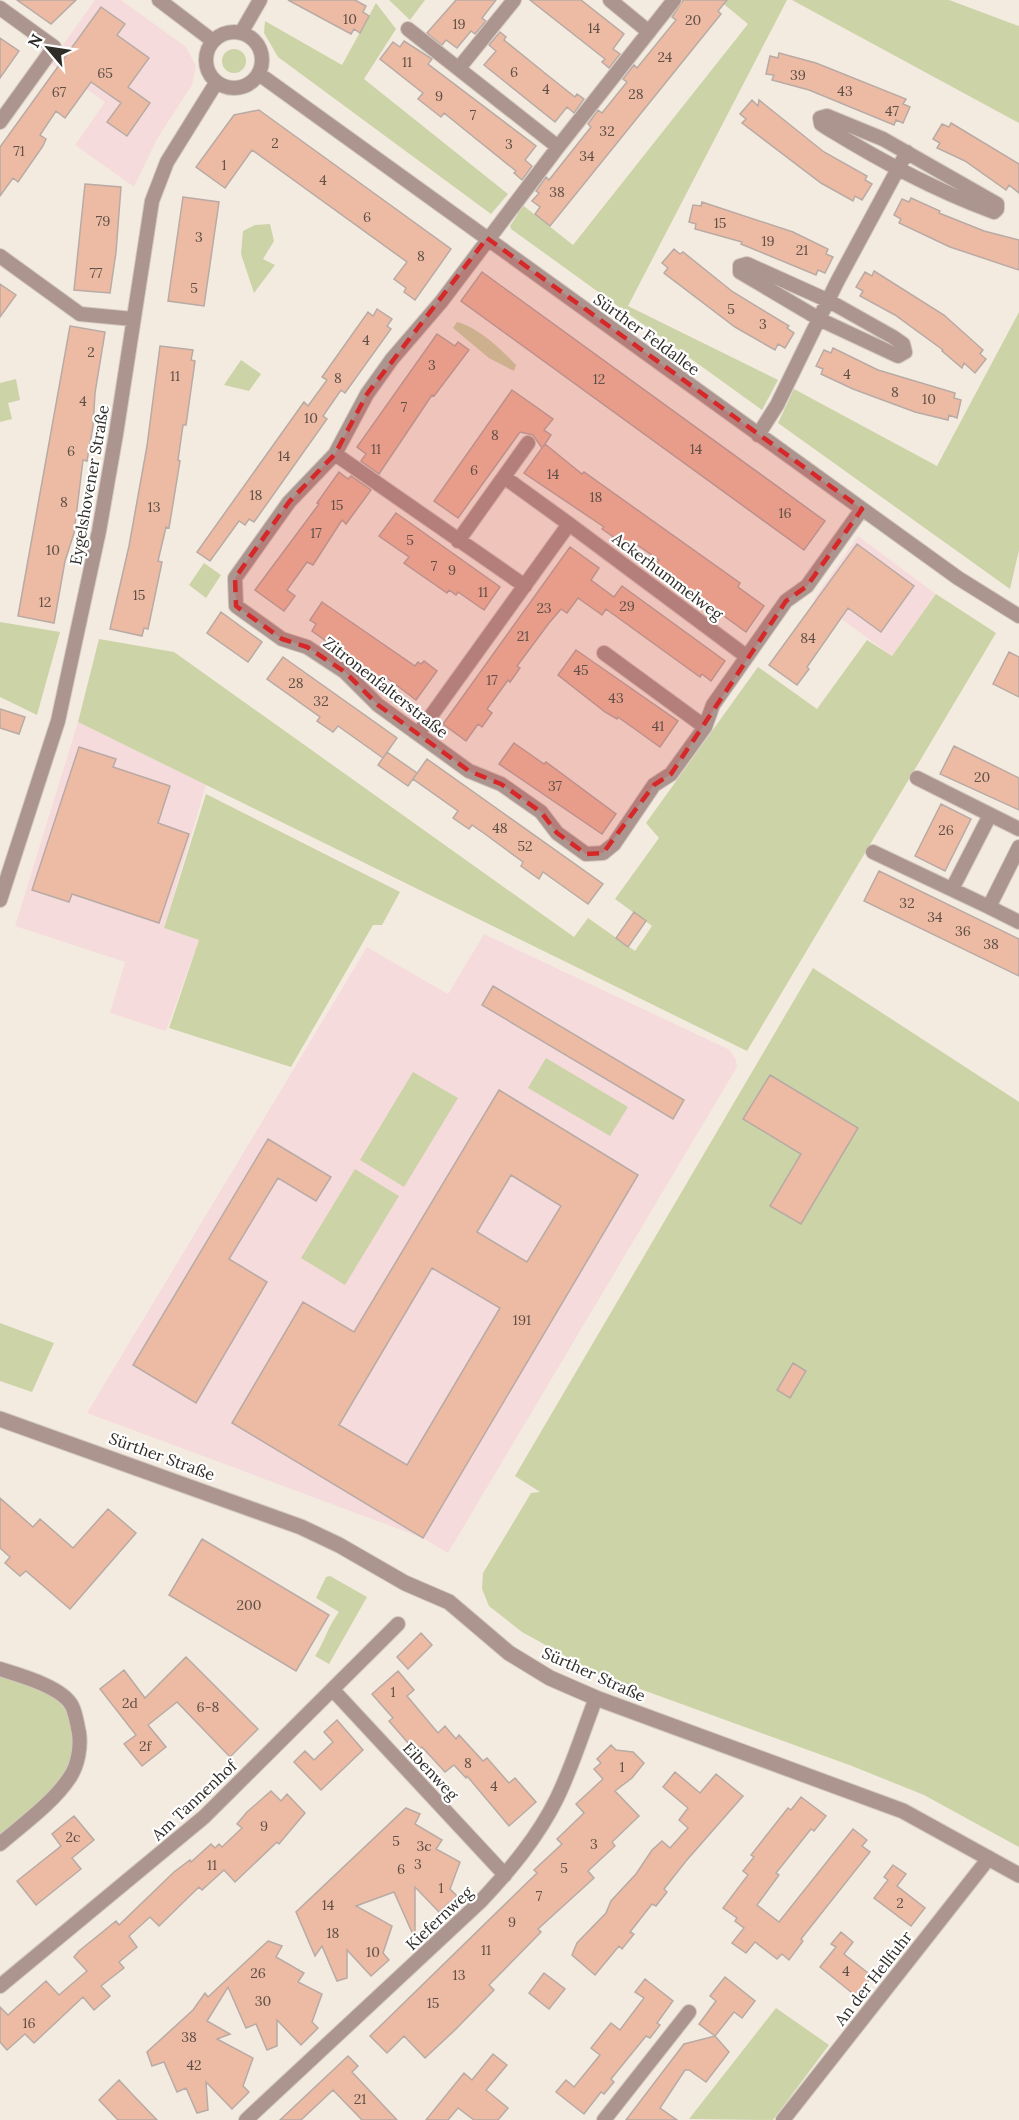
<svg xmlns="http://www.w3.org/2000/svg" width="1019" height="2120" font-family="Lora,serif">
<rect width="100%" height="100%" fill="#f4ebe0"/>
<!-- education -->
<path fill="#f6dbdc" d="M95,0H121L186,47L196,66L192,85L157,139L134,187L75,145L105,102L50,63Z
M858,536L936,594L892,656L814,599Z
M78,722L206,785L164,928L199,940L166,1031L110,1013L125,962L15,926Z
M484,934L730,1050L736,1060L737,1067L448,1553L423,1538L87,1413L367,947L448,994Z"/>
<!-- green -->
<path fill="#cbd3a7" d="M389,0H425L410,20Z
M719,0H787L628,306L778,380L762,410L511,229L510,226L518,214L514,211L520,203L573,245L748,24Z
M792,0H949L1019,26V123Z
M376,3L396,29L364,79L508,194L491,214L278,57L264,33L265,21L342,65Z
M222 61a12 12 0 1 1 24 0a12 12 0 1 1-24 0Z
M270,224L274,241L263,259L275,265L254,293L241,254L243,231L255,225Z
M1019,312V550L1010,589L778,423L794,389L937,466Z
M457,322C479,328 501,349 516,365L514,371L489,358L453,328Z
M241,360L261,374L249,391L224,385Z
M16,379L20,400L8,403L12,419L0,422V383Z
M204,563L221,575L206,598L189,585Z
M936,594L996,633L747,1051L78,722L99,639L174,652L574,937L588,918L635,951L652,926L615,899L659,838L646,823L758,667L817,709L867,640L892,656Z
M0,622L60,632L37,715L0,697Z
M206,794L400,892L382,925H373L291,1067L169,1028L199,940L164,928Z
M813,968L1019,1102V1847L924,1795L852,1766L596,1673L522,1632L489,1606L482,1589L483,1573L531,1493L540,1492L515,1476Z
M546,1058L628,1107L610,1136L528,1088Z
M413,1072L458,1098L404,1187L360,1160Z
M355,1169L399,1196L345,1285L301,1258Z
M0,1323L54,1343L32,1392L0,1381Z
M330,1576L367,1597L329,1664L315,1656C325,1641 328,1626 339,1612L316,1598L326,1577Z
M0,1674C41,1688 77,1692 73,1744C73,1754 72,1767 67,1775C51,1800 22,1819 0,1838Z
M776,2008L829,2045L773,2120L689,2119Z"/>
<!-- building -->
<path fill="#edbba4" stroke="#b8aaa4" stroke-width="1.5" fill-rule="evenodd" d="M17,0H76L51,24Z
M288,0H355L366,6L363,12L369,16L360,33L354,29L351,34Z
M456,0H496L482,18L486,21L475,34L471,31L457,48L446,40L442,45L427,33Z
M530,0H581L624,34L613,49L620,54L609,68L602,62L605,59Z
M683,0H727L718,11L721,14L550,226L535,214L540,207L532,201L539,193L536,191L546,177L549,180L591,127L588,124L598,110L602,113L627,82L623,79L634,65L637,68L676,20L672,17Z
M101,7L125,24L117,35L149,58L128,87L150,103L127,136L107,122L121,103L91,82L65,118L56,111L40,135L46,139L43,146L18,182L13,178L0,196V147Z
M500,32L506,37L504,40L546,74L575,97L577,94L584,99L574,113L567,107L555,122L484,65L496,51L489,45Z
M0,38L19,51L0,78Z
M404,41L432,59L428,64L536,146L525,160L532,166L522,180L514,173L516,171L444,113L441,117L418,99L423,93L380,59L393,42L400,47Z
M779,53L816,63L906,99L903,104L910,107L903,123L896,120L894,125L809,90L772,80L774,75L766,74L770,56L778,58Z
M752,100L758,106L759,100L824,152L867,176L865,180L872,184L862,200L855,196L853,201L821,183L742,123L746,119L740,114Z
M259,110L451,249L415,300L404,292L406,288L394,279L407,262L252,150L225,188L196,167L234,115Z
M951,123L1019,164V193L1009,185L1006,190L965,161L937,148L940,143L933,139L942,124L949,127Z
M85,184L121,187L116,252L110,293L74,290Z
M183,197L219,202L204,306L168,301Z
M911,198L940,211L939,213L984,231L1019,240V270L950,247L899,223L901,219L894,215L902,199L909,202Z
M702,202L793,232L828,249L826,254L833,257L825,273L818,270L816,275L741,244L742,242L695,229L696,224L689,222L693,205L701,206Z
M674,249L680,254L683,252L733,292L789,326L787,328L794,333L785,348L778,344L775,350L735,327L664,273L668,268L662,263Z
M874,271L944,315L983,350L980,354L986,359L975,373L964,363L962,368L942,351L943,350L895,315L860,296L863,291L856,287L865,272L872,276Z
M482,272L825,521L804,550L461,301Z
M0,284L16,295L0,317Z
M377,309L392,319L387,326L391,329L345,393L341,390L323,416L327,419L254,522L249,519L245,525L239,521L210,561L197,552L304,402L308,406L327,380L322,377L368,312L373,316Z
M70,326L105,332L95,393L93,426L87,461L83,460L74,533L65,561L54,623L18,616Z
M437,334L455,346L458,342L469,350L434,396L432,395L379,474L361,461L366,454L357,447Z
M160,346L193,350L191,360L195,361L186,425H183L178,460L180,461L169,528L166,527L158,561L162,562L148,629L144,628L142,636L110,629L129,546L147,446Z
M833,348L878,370L955,393L954,398L961,400L957,418L949,415L948,420L915,412L853,389L821,374L823,369L816,366L824,350L831,353Z
M512,390L553,419L544,430L551,435L543,447L545,444L582,474L584,472L740,583L738,587L764,606L746,632L655,566L659,560L633,542L629,548L602,529L604,527L524,473L542,448L533,435L520,432L458,518L434,501Z
M339,472L348,479L351,476L371,490L346,524L342,520L313,565L307,562L287,590L295,596L284,611L255,590L319,504L317,503Z
M396,513L500,587L484,610L458,592L456,595L449,590L447,593L404,563L409,557L379,536Z
M857,544L914,586L881,632L848,608L807,667L809,669L797,685L769,665Z
M570,547L599,568L591,580L614,597L622,586L725,661L711,681L702,674L700,677L606,609L602,615L578,598L567,613L561,609L549,623L517,666L520,668L510,682L508,680L487,709L492,713L482,727L478,724L466,741L443,724Z
M322,602L415,666L418,662L421,664L424,661L437,671L416,700L387,678L384,682L312,631L316,624L310,620Z
M221,612L262,642L248,662L207,633Z
M576,650L678,721L660,747L618,717L617,719L605,712L558,675Z
M1009,652L1019,657V697L993,684Z
M283,657L397,738L383,758L338,726L333,732L317,721L320,717L267,679Z
M0,709L25,717L19,734L0,728Z
M514,743L544,764L546,762L616,814L602,834L499,764Z
M954,746L1019,778V810L940,774Z
M79,747L116,759L113,767L170,786L158,823L189,834L159,923L72,894L69,902L32,890Z
M387,752L417,773L408,786L378,765Z
M427,759L603,884L588,904L543,872L539,879L521,866L523,862L485,834L472,825L469,829L453,818L458,811L413,779Z
M941,804L971,819L945,871L915,856Z
M879,871L1019,939V976L864,901Z
M634,912L646,921L628,947L616,938Z
M493,986L684,1100L673,1119L482,1005Z
M770,1075L858,1128L801,1224L770,1206L801,1154L743,1119Z
M499,1090L638,1175L423,1538L232,1423L303,1302L354,1332ZM511,1175L561,1206L527,1262L477,1232ZM432,1268L500,1308L407,1465L339,1425Z
M268,1139L331,1177L316,1201L278,1178L229,1259L267,1282L196,1403L133,1365Z
M793,1363L806,1371L790,1398L777,1390Z
M0,1498L33,1527L40,1519L73,1548L108,1509L136,1533L70,1609L26,1571L20,1576L5,1563L10,1557L0,1548Z
M202,1539L329,1615L296,1671L169,1595Z
M421,1633L432,1645L408,1669L397,1657Z
M186,1657L258,1729L230,1757L177,1702L148,1725L166,1747L142,1766L124,1744L136,1735L100,1689L124,1670L145,1698Z
M398,1671L414,1690L407,1696L438,1733L445,1726L456,1739L459,1735L483,1761L487,1758L509,1783L515,1778L536,1802L509,1826L467,1776L466,1778L454,1765L445,1772L422,1747L416,1752L389,1721L393,1718L372,1694Z
M337,1720L363,1750L321,1790L294,1762L305,1751L314,1760L333,1742L324,1732Z
M611,1745L616,1750L633,1752L644,1763L632,1778L615,1791L639,1816L612,1842L615,1846L588,1871L594,1878L538,1929L541,1932L489,1985L494,1990L456,2029L425,2058L404,2036L387,2053L370,2036L537,1873L534,1870L562,1844L557,1839L584,1813L576,1804L603,1779L594,1769L601,1763L597,1759Z
M675,1772L700,1793L716,1774L743,1796L686,1861L664,1889L667,1892L656,1906L652,1904L630,1932L634,1934L622,1949L619,1946L595,1975L572,1955L577,1943L606,1913L611,1901L636,1874L652,1850L662,1841L670,1848L688,1828L679,1820L688,1808L663,1787Z
M271,1791L281,1801L287,1794L305,1813L279,1844L277,1842L235,1882L224,1870L202,1890L199,1887L159,1926L150,1917L129,1936L137,1947L119,1962L124,1968L101,1986L110,1996L94,2010L83,1997L34,2043L25,2034L7,2050L0,2042V2007L8,2015L46,1981L59,1995L87,1971L74,1957L79,1951L116,1921L119,1925L174,1872L190,1860L191,1862L211,1844L215,1848L219,1844L222,1847L242,1828L237,1824L247,1812Z
M801,1797L826,1816L814,1831L811,1829L776,1873L779,1875L757,1905L779,1922L853,1829L867,1840L862,1846L870,1852L801,1939L803,1941L789,1960L782,1954L777,1959L755,1942L746,1953L732,1943L744,1928L735,1921L737,1918L723,1908L748,1875L743,1871L754,1857L751,1855L788,1808L791,1810Z
M406,1808L420,1814L415,1824L442,1840L436,1849L460,1862L450,1889L457,1896L439,1912L415,1887V1939L394,1892L356,1906L392,1926L383,1953L389,1960L371,1976L347,1950V1978L337,1981L322,1946L315,1956L296,1912Z
M74,1816L94,1840L72,1858L81,1869L36,1905L17,1881L61,1846L52,1834Z
M893,1865L906,1874L897,1886L925,1908L911,1926L874,1898L888,1880L884,1877Z
M841,1932L853,1942L844,1954L872,1976L856,1996L820,1967L836,1947L831,1944Z
M268,1941L282,1946L276,1957L304,1973L298,1982L322,1994L312,2022L318,2028L301,2045L277,2020V2046L267,2050L256,2024L246,2028L228,1987L207,2021L230,2034L217,2039L253,2058L243,2086L249,2092L232,2109L206,2082L208,2110L197,2113L186,2088L177,2092L164,2062L152,2066L147,2052L193,2010L205,1993L208,1997Z
M544,1973L565,1989L549,2009L529,1993Z
M725,1977L755,2001L742,2018L734,2012L715,2036L699,2024L716,2001L710,1996Z
M645,1979L673,2001L657,2023L660,2025L650,2038L646,2036L611,2079L614,2082L604,2094L601,2092L584,2114L556,2092L566,2080L574,2087L600,2055L591,2048L611,2023L620,2030L644,1998L635,1992Z
M715,2036L729,2052L706,2082L689,2070H685L660,2108L677,2120H626L684,2044Z
M493,2054L507,2065L486,2090L508,2108L498,2120H474L458,2108L448,2120H426L464,2073L472,2080Z
M348,2056L358,2066L352,2072L397,2120H362L333,2090L301,2120H280Z
M119,2080L131,2093L157,2120H118L99,2100Z"/>
<g fill="none" stroke-linecap="round" stroke-linejoin="round">
<!-- minor casing -->
<g stroke="#d1c8bf" stroke-width="16">
<path id="minor" d="M159,0L213,41
M610,0L649,32
M674,0L558,147L441,302L392,359L367,394L335,454L289,502L235,578L236,606L282,639L307,647L345,672L378,705L469,771L501,784L541,812L557,833L586,854L603,853L614,844L654,785L671,774L705,727L713,705L786,601L807,586L862,509
M0,8L54,47L0,122
M408,29L558,147
M206 60a28 28 0 1 1 56 0a28 28 0 1 1-56 0Z
M241,33L260,0
M459,68L514,0
M259,74L958,578L1019,616
M827,116L883,139L997,204V209L994,212C934,190 881,161 827,128L821,124L820,118Z
M0,256L80,314L133,319
M747,264L829,301L893,337L903,344L905,352L898,356L821,320L740,272V266Z
M758,435L777,405L837,282L907,152
M335,454L525,586
M504,477L569,524
M458,541L528,443
M604,653L705,727
M418,734L569,524L746,656
M917,778L1019,829
M1019,847L989,907L1019,922
M873,852L989,907
M952,889L990,815
M0,900L58,721L99,531L116,434L152,201L167,162L216,83
M0,1669C19,1675 63,1687 72,1706C76,1714 77,1724 79,1733C81,1747 78,1765 70,1777C53,1803 23,1824 0,1844
M333,1690L505,1875
M0,1986L204,1817L398,1624
M246,2120L480,1902C510,1870 538,1837 557,1798C573,1765 583,1731 596,1698
M604,2120L689,2012
M783,2120L989,1858"/>
</g>
<!-- tertiary casing -->
<g stroke="#d1c8bf" stroke-width="17">
<path id="tertiary" d="M0,1419L301,1527L339,1545L405,1583L449,1602L509,1653L550,1678L596,1698L903,1811L1019,1875"/>
</g>
<!-- minor -->
<use href="#minor" stroke="#ac948f" stroke-width="14"/>
<!-- tertiary -->
<use href="#tertiary" stroke="#ac948f" stroke-width="15"/>
</g>
<!-- marked area -->
<path fill="#d62828" fill-opacity="0.2" stroke="#d62828" stroke-width="4.5" stroke-dasharray="12 8" stroke-linejoin="round" d="M487,238L862,509L807,586L786,601L671,774L654,785L603,853L586,854L557,833L541,812L501,784L469,771L378,705L345,672L307,647L282,639L236,606L235,578L289,502L335,454L367,394Z"/>
<g text-anchor="middle" stroke-width="4.5" stroke-linejoin="round" paint-order="stroke">
<!-- number labels -->
<g font-size="14" fill="#5e4f46">
<text x="350" y="24">10</text>
<text x="693" y="25">20</text>
<text x="459" y="29">19</text>
<text x="594" y="33">14</text>
<text x="665" y="62">24</text>
<text x="407" y="67">11</text>
<text x="514" y="77">6</text>
<text x="105" y="78">65</text>
<text x="798" y="80">39</text>
<text x="546" y="94">4</text>
<text x="845" y="96">43</text>
<text x="59" y="97">67</text>
<text x="636" y="99">28</text>
<text x="439" y="101">9</text>
<text x="892" y="116">47</text>
<text x="473" y="120">7</text>
<text x="607" y="136">32</text>
<text x="275" y="148">2</text>
<text x="509" y="149">3</text>
<text x="19" y="156">71</text>
<text x="587" y="161">34</text>
<text x="224" y="170">1</text>
<text x="323" y="185">4</text>
<text x="557" y="197">38</text>
<text x="367" y="222">6</text>
<text x="103" y="226">79</text>
<text x="720" y="228">15</text>
<text x="199" y="242">3</text>
<text x="768" y="246">19</text>
<text x="802" y="255">21</text>
<text x="421" y="261">8</text>
<text x="96" y="278">77</text>
<text x="194" y="293">5</text>
<text x="731" y="314">5</text>
<text x="763" y="329">3</text>
<text x="366" y="345">4</text>
<text x="91" y="357">2</text>
<text x="432" y="370">3</text>
<text x="847" y="379">4</text>
<text x="175" y="381">11</text>
<text x="338" y="383">8</text>
<text x="599" y="384">12</text>
<text x="895" y="397">8</text>
<text x="929" y="404">10</text>
<text x="83" y="406">4</text>
<text x="404" y="412">7</text>
<text x="311" y="423">10</text>
<text x="495" y="440">8</text>
<text x="376" y="454">11</text>
<text x="696" y="454">14</text>
<text x="71" y="456">6</text>
<text x="284" y="461">14</text>
<text x="474" y="475">6</text>
<text x="553" y="479">14</text>
<text x="256" y="500">18</text>
<text x="596" y="502">18</text>
<text x="64" y="507">8</text>
<text x="337" y="510">15</text>
<text x="154" y="512">13</text>
<text x="785" y="518">16</text>
<text x="316" y="538">17</text>
<text x="410" y="545">5</text>
<text x="53" y="555">10</text>
<text x="434" y="571">7</text>
<text x="452" y="575">9</text>
<text x="483" y="597">11</text>
<text x="139" y="600">15</text>
<text x="45" y="607">12</text>
<text x="627" y="611">29</text>
<text x="544" y="613">23</text>
<text x="523" y="641">21</text>
<text x="808" y="643">84</text>
<text x="581" y="675">45</text>
<text x="492" y="685">17</text>
<text x="296" y="688">28</text>
<text x="616" y="703">43</text>
<text x="321" y="706">32</text>
<text x="658" y="731">41</text>
<text x="982" y="782">20</text>
<text x="555" y="791">37</text>
<text x="500" y="833">48</text>
<text x="946" y="835">26</text>
<text x="525" y="851">52</text>
<text x="907" y="908">32</text>
<text x="935" y="922">34</text>
<text x="963" y="936">36</text>
<text x="991" y="949">38</text>
<text x="522" y="1325">191</text>
<text x="249" y="1610">200</text>
<text x="393" y="1697">1</text>
<text x="130" y="1708">2d</text>
<text x="208" y="1712">6-8</text>
<text x="145" y="1751">2f</text>
<text x="468" y="1768">8</text>
<text x="622" y="1772">1</text>
<text x="494" y="1791">4</text>
<text x="264" y="1831">9</text>
<text x="73" y="1842">2c</text>
<text x="396" y="1846">5</text>
<text x="594" y="1849">3</text>
<text x="424" y="1851">3c</text>
<text x="418" y="1869">3</text>
<text x="212" y="1870">11</text>
<text x="564" y="1873">5</text>
<text x="401" y="1874">6</text>
<text x="441" y="1893">1</text>
<text x="539" y="1901">7</text>
<text x="900" y="1908">2</text>
<text x="328" y="1910">14</text>
<text x="512" y="1927">9</text>
<text x="333" y="1938">18</text>
<text x="486" y="1955">11</text>
<text x="373" y="1957">10</text>
<text x="846" y="1976">4</text>
<text x="258" y="1978">26</text>
<text x="459" y="1980">13</text>
<text x="263" y="2006">30</text>
<text x="433" y="2008">15</text>
<text x="29" y="2028">16</text>
<text x="189" y="2042">38</text>
<text x="194" y="2070">42</text>
<text x="360" y="2104">21</text>
</g>
<!-- street labels -->
<g font-size="16" fill="#2f2b27" stroke="#fff">
<text transform="translate(647 334) rotate(36)" y="6">Sürther Feldallee</text>
<text transform="translate(89 485) rotate(-80)" y="6">Eygelshovener Straße</text>
<text transform="translate(668 576) rotate(37)" y="6">Ackerhummelweg</text>
<text transform="translate(386 687) rotate(38)" y="6">Zitronenfalterstraße</text>
<text transform="translate(162 1456) rotate(20)" y="6">Sürther Straße</text>
<text transform="translate(594 1674) rotate(24)" y="6">Sürther Straße</text>
<text transform="translate(431 1771) rotate(47)" y="6">Eibenweg</text>
<text transform="translate(194 1800) rotate(-43)" y="6">Am Tannenhof</text>
<text transform="translate(439 1918) rotate(-43)" y="6">Kiefernweg</text>
<text transform="translate(873 1978) rotate(-52)" y="6">An der Hellfuhr</text>
</g>
</g>
<!-- north arrow -->
<g transform="translate(48 48) rotate(299)" stroke="#ffffff" stroke-width="4.5" paint-order="stroke">
<path d="M0-4.5L10 22L0 15L-10 22Z" fill="#2f2b27"/>
<text y="-9" font-size="16" font-weight="bold" text-anchor="middle" fill="#2f2b27">N</text>
</g>
</svg>
